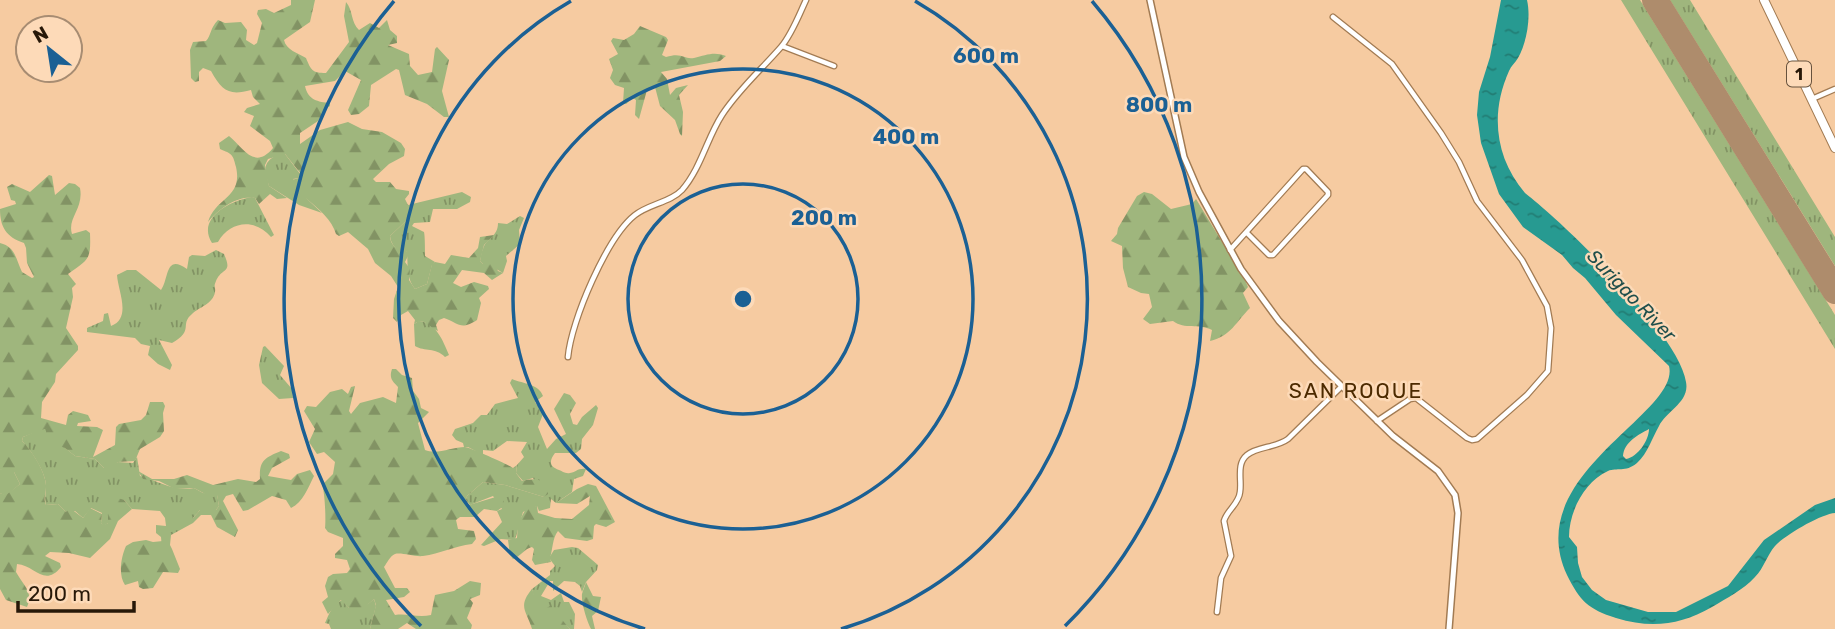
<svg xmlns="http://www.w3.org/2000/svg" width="1835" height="629" font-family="Rubik,sans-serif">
<defs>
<pattern id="grass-tufts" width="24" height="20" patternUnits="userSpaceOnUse" patternTransform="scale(1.75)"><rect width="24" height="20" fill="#9fb67d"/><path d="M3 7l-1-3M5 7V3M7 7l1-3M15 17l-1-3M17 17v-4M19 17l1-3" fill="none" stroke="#829364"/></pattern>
<pattern id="forest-firs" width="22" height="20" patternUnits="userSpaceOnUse" patternTransform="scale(1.75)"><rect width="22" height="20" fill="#9fb67d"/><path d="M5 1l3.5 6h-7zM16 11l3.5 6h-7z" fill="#829364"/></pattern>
<pattern id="water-ripples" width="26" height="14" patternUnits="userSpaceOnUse" patternTransform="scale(1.75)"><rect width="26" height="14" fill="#279a91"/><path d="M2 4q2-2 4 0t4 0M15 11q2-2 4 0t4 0" fill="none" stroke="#227d74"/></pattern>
</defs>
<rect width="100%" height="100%" fill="#f6cba1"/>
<!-- grass -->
<path fill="url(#grass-tufts)" d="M1621,0H1640L1835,315V349Z
M1670,0H1690L1835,237V266Z
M279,154H285L301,175L299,178L293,179L306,198L322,213L299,205L269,186C264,169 262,162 279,154Z
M462,192L471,197L470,202L457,209H433L430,222L414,223L412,226L424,232C425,236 425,250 425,256L435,262L432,265L427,284L415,289C406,278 408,263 407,251C397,252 391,245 390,236L408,219V205Z
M252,197L255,198L274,235L271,237C255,218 230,221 218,242L212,243C196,218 231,200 252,197Z
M520,216L524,218L519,230L520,244L506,256L507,261L503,273L488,264H483L480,261C481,257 481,253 483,249C486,238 498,237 498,223L507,224Z
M216,250L224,254C233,274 222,267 216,281C213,288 216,286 215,292C213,304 199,307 192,314C179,325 195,330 172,343L159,340L172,365L170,370L158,364L148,355L150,346L141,344L135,338L87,332V328L103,321L104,314L108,313L111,326C132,318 118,291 117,275L127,270H136L161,290C169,279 165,253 187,269L189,257L192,255L205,256Z
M419,321C436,322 443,341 449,355L445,357C435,347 425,352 415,346L414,324Z
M265,346L284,366L280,375L292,389L293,398L279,399L262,383L259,365L263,347Z
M512,379C524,384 539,384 543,396L535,402L543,414L538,427L547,449L556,439L566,434L554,409L564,393L570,395L576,403L570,414L573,424L577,425L582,417L596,405L598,408L593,425L582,439L581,449L576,453H555C549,461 549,466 559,470C562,471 565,474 570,473C577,472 577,468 586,469L583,476L574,479L572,492L556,503L551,499L550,508L539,511L537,506L523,512L515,540L501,539L484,546L481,545L502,522L497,511L502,509L493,496L470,505L466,500L467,496L483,482L505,485L544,497L533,478L523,481L516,473L517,465L524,457L521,452L527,442L507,441L493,451L483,450V455L468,447H464L463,443L456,440L452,435L455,429L473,423L481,415H487L495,404L518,398L510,383Z
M43,428H47V433L75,456L95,459L104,468L118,462L133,463L137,457L140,476C159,481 174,492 194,488L203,493L217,494L219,506L216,510H200L193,518V523L171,535L170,545L172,549H162L161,537L156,533V525L166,526L165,518L160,511L132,509L124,500L109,511L108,523L104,526L101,523L102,513L91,508L83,518L75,511L66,512L58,504L46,505C44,498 46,495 46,487C47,474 31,450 22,441L23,437Z
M0,469L14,472L20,484L6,496L0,493Z
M572,547L578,548L598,565L597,570L586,582L582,592L580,586L575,582L564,581L553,591V581H550L541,596L551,600L561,593L564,602H569L575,614L574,629H570C560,617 540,612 536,607C533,603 534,594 532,589L550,575V571L555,566L549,558L554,550Z
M374,599L376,606L370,629H331L329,624L325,623C329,614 332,605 342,600L349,608L368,604Z"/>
<!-- forest -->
<path fill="url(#forest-firs)" d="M291,0H315L310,22L284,40C286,50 298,53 306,58C311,70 312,73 326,73L349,42L344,16L346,2C353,10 351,23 359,30L370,23L379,28L387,20L390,30L397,36V43L388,45L409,54L410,66L418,75L432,72L435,49L437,47L449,60L442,91L449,117H444L427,104L405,95L399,70L396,69L371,85L369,106L359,114L351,115L348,110L361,80L345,71L335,81L305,86C308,100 318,102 330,103V106L325,109L318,121L300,133V144L320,130L348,122L362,129L382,132L401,143L405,149L404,156L389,164L373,179L376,182H390L396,189L409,191V194L405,199L408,205V219L390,236C391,249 400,249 410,252L405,262L410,269L409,280L415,289L427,284L432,264L435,262L445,264L451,255L469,258L478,248L480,237L494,235L484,245L480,261L483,264L493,262L498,271L503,273L492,280L484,273L462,270L453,283L461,287L474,282L488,286L489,289L479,298L481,303L477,320C460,331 459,323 444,318L439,320L436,325L438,331C428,327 425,317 414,324L415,320L408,311L401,315L397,322L393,318L394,299L398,287L391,276L375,263L368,249L348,232L339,236L336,234C332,220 319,209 308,200C300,193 291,192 288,181L299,178L301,174L285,154L268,159L265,165L269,186L287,198L277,199L270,194L259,204L255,198C238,195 219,209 208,222C216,197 243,198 236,167C233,154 232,154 220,149L219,143L229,136C243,147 254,171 273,148L270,141L250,126L254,116L244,112L247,108L260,104L253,97L251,90C229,96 222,91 211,71L203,68L199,72V81L195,82L191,78L190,50L193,42L206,41C211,36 210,28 218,20L225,23L241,22L247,30L246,40L254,45L257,43L262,23L257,14L258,10L266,9L274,13L291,5Z
M640,26L666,37L668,40L662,55L666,57C683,52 684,60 694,58C706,55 714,51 726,56L720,61L661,72L667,79L670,95L676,88L688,85L679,95L683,112L682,136L680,134L675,120L660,106L655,87L647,90L639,119L635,115L636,100L633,98L626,104L623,103L624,88L615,85L610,78L613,70L609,59L618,54L611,41L613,38L624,40L634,34Z
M49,175L52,176L55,195L69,183L75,184L80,188C84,209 67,218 72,234L86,230L90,233C91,260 89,259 68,274L76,284L72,288L73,297L66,328L78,346V350L56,374L55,382L42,402L41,418L66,425L68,415L73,411L88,415L91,421L78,423L77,426L97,427L103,430L93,457L115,445L116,427L119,424L141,420L146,415L150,402H163L165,406L163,413L164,431L160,437L140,449L135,461L118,462L109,469L104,468L95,459L75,456L65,448L49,442L46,438L47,428L23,437L22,441C31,449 47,474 46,487C46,495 43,498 46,505L58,504L66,512L70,508L83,518L90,508L102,514L101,523L104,525L108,523V501L112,496L124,500L132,509L118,521L110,539L90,558L69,553L50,552L45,556L60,563L61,567C44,588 35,565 17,564L16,572C23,585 34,592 27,607L6,600L0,589V493L6,495L20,484L14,472H5L0,469V243C16,247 16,260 22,272L32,278L34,277L27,263L26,248L24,243C6,237 0,227 0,209L16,204L15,201L11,200L7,187L12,184L30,192Z
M1144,192L1152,194L1171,209L1192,204L1196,199L1245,280L1248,287L1243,293L1250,308C1236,322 1231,336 1210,341L1212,330C1198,323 1185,330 1173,321L1150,324L1143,319L1152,307L1149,294L1141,293L1128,287L1123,268L1122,246L1111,241L1117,234L1118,228L1137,196Z
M392,369H396L402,375L412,378L413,391L419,399L421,408L429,412L418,423L425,450C437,455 452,447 465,447C469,447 507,464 513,468L517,465L516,473L522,481C533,479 539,477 547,487L548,494L544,497L505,485L483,482L467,496L466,500L469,505L499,496L504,501V506L497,511L484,509L475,517H460L456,520L458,529L474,531L476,539L472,544C454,546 440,554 423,556C414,557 401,552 395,554C390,556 387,563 384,567L395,588H407L410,592L404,597L386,600L395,615C407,613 418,618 431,615L435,595L454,591L470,581L481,583L480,595L470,599L473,603L467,618L472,625L471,629H416L407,623L398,629H370L376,605L374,599L364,608H349L341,600L328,614L322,602L328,597L325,586L328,577L333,574L347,573L350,569L347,560L335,558V554L343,546V538L328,532L325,528C326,520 325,492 322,485L333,474L335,462L324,452L317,454L309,442L315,429L304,411L307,406L316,407L330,392L342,389L348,394L351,387L355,386L349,411L351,414L360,403L383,397L396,403L398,387C392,381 389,378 392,369Z
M281,451L289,454L290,458L272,468L268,476L291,480L297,474L310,470L314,476C308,488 303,502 291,508L286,500L272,496L248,510L243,511L233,494L226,496L223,501L238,530L235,537L217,527L211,515H201L193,523V518L200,510H216L219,506L217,495H207L194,488L175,489L159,481L143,479L138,471L152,479H174L187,475L213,485L238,479L256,482L260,479C259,461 264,458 281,451Z
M588,484L596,486L615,522L606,527L596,524L594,526L593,539L587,541L565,538L558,531C552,539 553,549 550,558L551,562L535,565L532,560L534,549L532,547C524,549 521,556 513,559L510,555L508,540L517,538L518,523L527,507L537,506L538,513L555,518L572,519L589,505L590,496L577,504L556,503L577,489Z
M146,540L153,542L163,541L162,549H172L180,569L178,573L163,572L153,588L143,589L139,587L138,581L125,585C118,575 121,557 126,546L133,542Z
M586,582L593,596L601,597L598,611L592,616L595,629H591C587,621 581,603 582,594C583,590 585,586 586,582Z
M532,589C537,600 534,616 550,606L570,629H532C527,611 517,607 532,589Z"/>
<!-- water -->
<path fill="url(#water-ripples)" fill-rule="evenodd" d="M1501,0H1527C1531,17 1527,42 1518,58C1515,63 1511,66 1509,71C1490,113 1495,158 1525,193C1565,224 1679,334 1686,382C1690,402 1666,411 1659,426C1652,438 1648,453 1637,463C1625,473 1617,467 1608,471C1584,482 1569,512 1569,537L1577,547L1578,563L1582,577L1592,590L1606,600L1648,612H1676L1728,586L1764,540L1815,505L1835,498V513C1821,514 1785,535 1775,546C1767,555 1764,568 1755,577C1743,590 1727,598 1712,607C1680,625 1652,629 1616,618C1588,609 1580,601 1567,575C1520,474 1681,414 1669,366L1616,315L1585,278L1573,268L1562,255L1523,227L1499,194L1481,143L1477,115L1479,92L1490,57ZM1649,429C1649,440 1638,457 1626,459L1623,456C1624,442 1638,435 1649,429Z"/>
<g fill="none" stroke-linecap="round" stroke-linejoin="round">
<!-- runway -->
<path stroke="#ae8c6c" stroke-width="26" d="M1655,0L1835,291"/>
<!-- minor casing -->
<g stroke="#a27b53" stroke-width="7">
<path id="minor" d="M1333,17L1392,64L1441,133L1459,162L1477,201L1522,260L1547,306L1551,328L1548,371L1527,395L1477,439L1472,440L1467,438L1416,398L1410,399L1377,421
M782,46L834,66
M1812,99L1835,89
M1230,250L1303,169H1306L1328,192V195L1273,255H1269L1247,233
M568,357C571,321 607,237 635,215C649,204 671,202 682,190C701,168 707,138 722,115C739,89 761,70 781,47C792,34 799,15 806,0
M1217,612L1221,578L1231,556L1224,521C1227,510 1239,504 1240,492C1242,480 1236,464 1247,455C1258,446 1276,448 1288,439L1341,387"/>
</g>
<!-- tertiary casing -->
<g stroke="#a27b53" stroke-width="8">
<path id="tertiary" d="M1150,0L1184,157L1199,192L1241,269L1279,321L1317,362L1393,436L1438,471L1455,495L1458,513L1449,629"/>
</g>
<!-- trunk casing -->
<g stroke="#a27b53" stroke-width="10">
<path id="trunk" d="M1764,0L1835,148"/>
</g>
<!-- minor -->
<use href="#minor" stroke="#fff" stroke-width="4.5"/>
<!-- tertiary -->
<use href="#tertiary" stroke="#fff" stroke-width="5"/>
<!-- trunk -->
<use href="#trunk" stroke="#fff" stroke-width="8"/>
</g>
<!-- distance rings -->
<g fill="none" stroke="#1b6094" stroke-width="3.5">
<circle cx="743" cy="299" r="115"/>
<circle cx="743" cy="299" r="230"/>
<path d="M645 629A344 344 0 0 1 571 1M915 1A344 344 0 0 1 841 629"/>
<path d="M421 626A459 459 0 0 1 394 1M1092 1A459 459 0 0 1 1065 626"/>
</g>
<g text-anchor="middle" stroke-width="5" stroke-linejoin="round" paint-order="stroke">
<!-- shield labels -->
<rect fill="#fddab8" stroke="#67523d" stroke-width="2" x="1787" y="61.5" width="24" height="25" rx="5"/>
<g font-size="16" font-weight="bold" fill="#271808">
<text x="1799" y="80">1</text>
</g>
<!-- water labels -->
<g font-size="19" font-style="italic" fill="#204f4b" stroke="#fddab8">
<text transform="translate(1632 295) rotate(46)" y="7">Surigao River</text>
</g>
<!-- quarter labels -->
<g font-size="21" letter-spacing="2" fill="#4c2a00" stroke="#fddab8">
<text x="1356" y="398">SAN ROQUE</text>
</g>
</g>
<circle cx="743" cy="299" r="10" fill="#1b6094" stroke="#fddab8" stroke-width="3.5"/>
<g font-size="21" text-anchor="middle" font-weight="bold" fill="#1b6094" stroke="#fddab8" stroke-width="5" stroke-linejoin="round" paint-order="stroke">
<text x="986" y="63">600 m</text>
<text x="1159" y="112">800 m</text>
<text x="906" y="144">400 m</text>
<text x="824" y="225">200 m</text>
</g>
<!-- north arrow -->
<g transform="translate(49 49) rotate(330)"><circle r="33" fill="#fddab8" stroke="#a78c72" stroke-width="2"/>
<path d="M0-5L12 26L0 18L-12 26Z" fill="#1b6094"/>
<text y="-10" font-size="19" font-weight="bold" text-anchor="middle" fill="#271808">N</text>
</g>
<!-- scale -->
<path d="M18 601v10h116v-10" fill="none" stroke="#271808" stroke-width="3.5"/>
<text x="28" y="601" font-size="21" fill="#271808" stroke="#fddab8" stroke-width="5" paint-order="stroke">200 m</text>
</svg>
